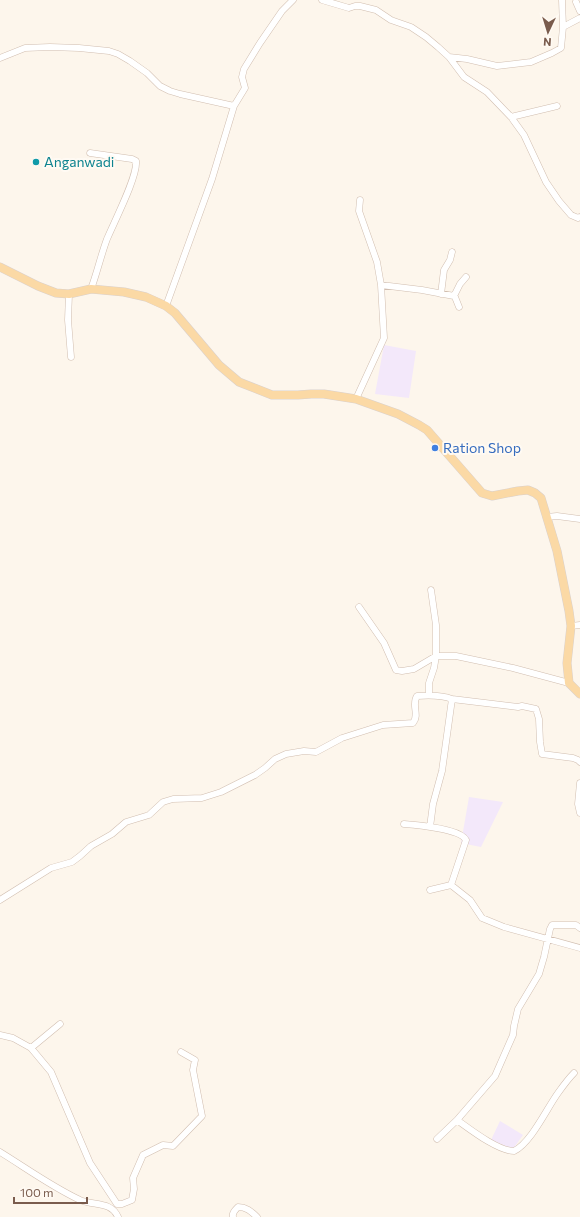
<svg xmlns="http://www.w3.org/2000/svg" width="580" height="1217" font-family="Commissioner,sans-serif">
<rect width="100%" height="100%" fill="#fdf6ec"/>
<!-- education -->
<path fill="#f3e8fa" d="M384,345L416,351L409,398L375,394Z
M469,797L503,802L481,847L461,843Z
M500,1121L523,1135L513,1149L491,1140Z"/>
<g fill="none" stroke-linecap="round" stroke-linejoin="round">
<!-- minor casing -->
<g stroke="#d1beb0" stroke-width="7">
<path id="minor" d="M322,0L349,8L355,6H360L376,10L391,20L411,27L426,37L438,47L449,57L467,59L497,66L531,62L552,53L561,48L563,27
M562,0L563,27L580,18
M576,2L580,11
M449,57L464,77L487,92L511,117L524,135L546,182L559,201L571,215L578,218L580,217
M0,58L25,48L50,47L79,48L109,51L118,54L130,61L147,73L160,86L170,91L180,94L234,106L245,88L242,77L244,69L260,43L282,11L293,0
M511,117L557,106
M90,153L132,159L136,161C138,176 114,222 107,239C101,255 97,273 91,289
M381,285L422,290L454,296L455,297L459,307
M69,294L68,320L71,357
M441,294L444,270L450,260L452,252
M454,296L460,284L466,277
M166,306L212,179L234,106
M356,399L384,338L381,285L377,262L359,211L360,200
M547,517L557,516L580,519
M359,607L384,643L396,670L402,671L414,669L436,656H456L513,668L569,683
M571,626L580,625
M429,695V683L434,668L436,656V625L431,590
M580,783L578,804L580,813
M404,824C417,825 461,829 466,840L451,885
M430,827L433,804L442,771L452,699
M451,885L470,900L482,918L504,927L580,948
M430,890L451,885
M0,900L51,868L72,862L80,856L91,846L112,834L126,822L149,815L163,802L173,799L202,798L221,792L255,775L265,768L275,759L286,754L304,751L316,752L342,738L383,725L413,723C420,715 411,705 417,696C429,695 441,695 452,699L518,707L522,706L536,709L539,719L540,742L542,754L573,758L578,760L580,762
M0,1035L13,1038L31,1048L51,1072L90,1163L117,1204H122L132,1200L134,1189L133,1178L143,1155L163,1145L173,1146L202,1116L193,1070L195,1060L181,1052
M31,1048L60,1024
M457,1120C471,1130 498,1151 514,1151C531,1143 547,1108 558,1093C563,1086 568,1079 574,1073
M437,1139L457,1120L495,1076L513,1035L514,1026L518,1009L539,974L544,957L550,929L552,925H576L580,928
M0,1152C26,1168 52,1187 80,1200C94,1206 111,1201 118,1217
M233,1217C232,1213 235,1210 238,1207C246,1207 251,1211 257,1217"/>
</g>
<!-- major casing -->
<g stroke="#dad1cd" stroke-width="9">
<path id="major" d="M0,267L38,286L56,293L69,294L91,289L124,292L146,297L166,306L175,313L219,365L239,382L272,395H298L311,394H324L356,399L398,414L419,425L427,430L482,493L492,496L518,491L528,490L535,493L541,498L557,551L569,611L571,626L567,663L569,683L580,694"/>
</g>
<!-- minor -->
<use href="#minor" stroke="#fff" stroke-width="6"/>
<!-- major -->
<use href="#major" stroke="#fbd9a5" stroke-width="8"/>
</g>
<!-- markers -->
<circle fill="#0f9aa8" stroke="#fffaf3" stroke-width="1.5" cx="36" cy="162" r="4"/>
<circle fill="#3f7fe0" stroke="#fffaf3" stroke-width="1.5" cx="435" cy="448" r="4"/>
<g text-anchor="middle" stroke-width="4" stroke-linejoin="round" paint-order="stroke">
<!-- culture labels -->
<g font-size="14" fill="#0d838f" stroke="#fffaf3" text-anchor="start">
<text x="44" y="167">Anganwadi</text>
</g>
<!-- shop labels -->
<g font-size="14" fill="#366cbe" stroke="#fffaf3" text-anchor="start">
<text x="443" y="453">Ration Shop</text>
</g>
</g>
<!-- north arrow -->
<g transform="translate(548 32) rotate(184)" stroke="#fffaf3" stroke-width="3" paint-order="stroke">
<path d="M0-3L7 15L0 10L-7 15Z" fill="#7a5c4d"/>
<text y="-6" font-size="11" font-weight="bold" text-anchor="middle" fill="#7a5c4d">N</text>
</g>
<!-- scale -->
<path d="M14 1197v6h73v-6" fill="none" stroke="#7a5c4d" stroke-width="2"/>
<text x="20" y="1197" font-size="12" fill="#7a5c4d" stroke="#fffaf3" stroke-width="3" paint-order="stroke">100 m</text>
</svg>
